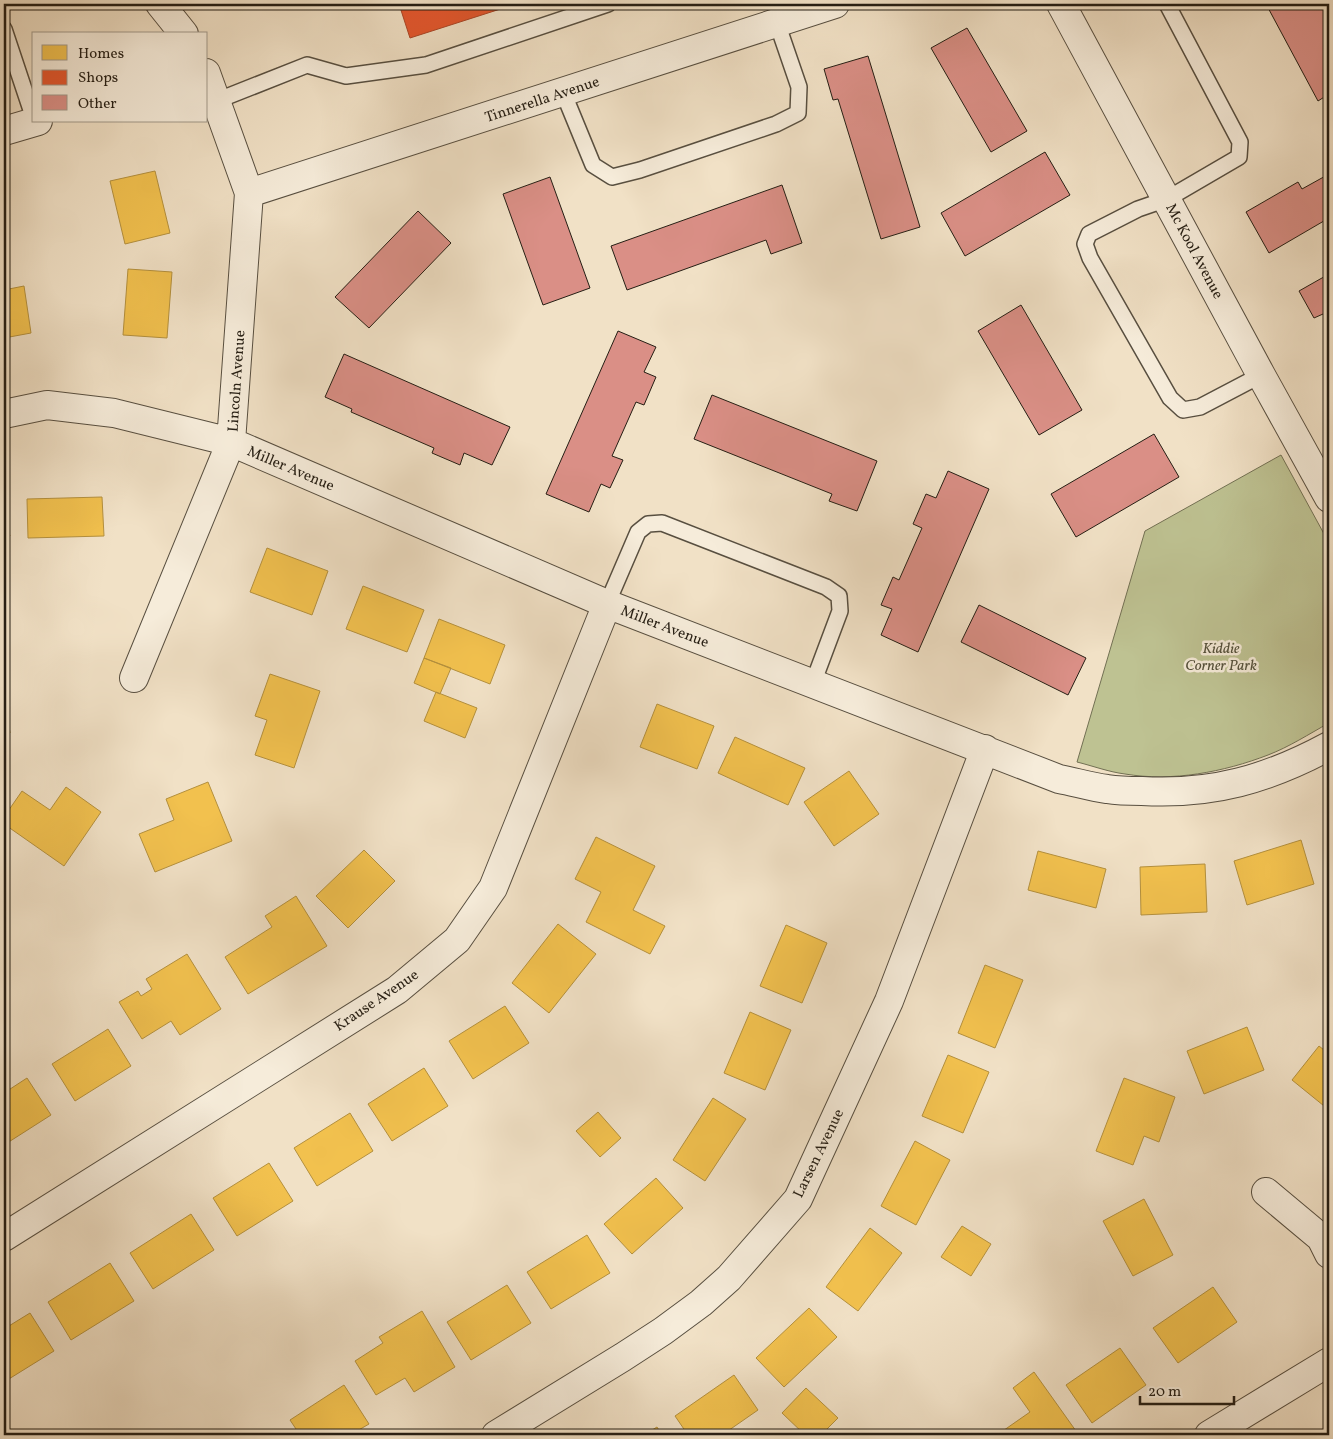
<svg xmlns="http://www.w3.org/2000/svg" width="1333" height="1439" font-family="Vollkorn,serif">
<rect width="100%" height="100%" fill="#f1e1c6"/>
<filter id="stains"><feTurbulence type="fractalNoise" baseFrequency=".004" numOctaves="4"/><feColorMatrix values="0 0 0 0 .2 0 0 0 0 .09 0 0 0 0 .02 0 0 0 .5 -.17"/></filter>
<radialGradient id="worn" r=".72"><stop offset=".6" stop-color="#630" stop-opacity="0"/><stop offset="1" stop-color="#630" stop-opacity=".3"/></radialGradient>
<!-- green -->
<path fill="#bec292" stroke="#727053" d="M1281,455L1329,543V723C1309,734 1289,747 1268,755C1224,772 1172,782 1125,774C1109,772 1093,766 1077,762L1145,531Z"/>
<!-- homes -->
<path fill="#f2c14e" stroke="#b4903d" d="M155,171L170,233L125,244L110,181Z
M128,269L172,272L167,338L123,335Z
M24,286L31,333L4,338V290Z
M102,497L104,536L28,538L27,499Z
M4,517L10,536L4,538Z
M267,548L328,571L312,615L250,592Z
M363,586L424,610L407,652L346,629Z
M439,619L505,645L490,684L424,658Z
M424,658L451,668L440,694L414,683Z
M270,674L320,691L294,768L255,755L267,720L255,716Z
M4,692L10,733L4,734Z
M436,692L477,708L465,738L424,721Z
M657,704L714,726L697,769L640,747Z
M735,737L805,768L788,805L718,773Z
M849,771L879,814L834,846L804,802Z
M208,782L232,841L155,872L139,834L174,820L166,799Z
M66,787L101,812L64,866L4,824V817L22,791L50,810Z
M596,837L655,866L633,910L665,926L650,954L586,922L601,892L575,879Z
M1301,840L1314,884L1247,905L1234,861Z
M364,850L395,881L348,928L316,896Z
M1038,851L1106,869L1096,908L1028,890Z
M1205,864L1207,912L1141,915L1140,867Z
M296,896L327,946L248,994L225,957L272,927L265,916Z
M558,924L596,954L549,1013L512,983Z
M786,925L827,943L802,1003L760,986Z
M187,954L221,1009L180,1035L171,1021L142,1039L119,1002L138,991L141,996L152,989L146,979Z
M985,965L1023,980L995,1048L958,1033Z
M505,1006L529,1043L473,1079L449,1041Z
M750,1012L791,1030L765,1090L724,1073Z
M1247,1027L1264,1070L1204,1094L1187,1051Z
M108,1029L131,1066L75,1101L52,1064Z
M1319,1046L1329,1054V1110L1292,1080Z
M948,1055L989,1072L963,1133L922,1116Z
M424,1068L448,1106L392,1141L368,1104Z
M27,1078L51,1115L4,1145V1093Z
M1124,1078L1175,1097L1159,1142L1144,1136L1133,1165L1096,1151Z
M713,1098L746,1119L705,1181L673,1160Z
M598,1112L621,1138L600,1157L576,1131Z
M350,1113L373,1151L317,1186L294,1148Z
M915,1141L950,1160L916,1225L881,1206Z
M269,1163L293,1201L237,1236L213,1198Z
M656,1178L683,1208L632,1254L604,1224Z
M1144,1199L1173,1255L1133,1276L1103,1221Z
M191,1214L214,1250L153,1289L130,1253Z
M962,1226L991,1244L971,1276L941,1257Z
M870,1228L902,1253L858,1311L826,1287Z
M587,1235L610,1273L551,1309L527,1272Z
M110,1263L134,1301L71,1340L48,1302Z
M507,1285L531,1323L471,1360L447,1322Z
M1213,1287L1237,1322L1178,1363L1153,1328Z
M809,1308L837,1337L784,1387L756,1358Z
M422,1311L455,1367L414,1392L405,1378L376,1395L355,1361L383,1343L379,1337Z
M30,1313L54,1351L4,1382V1329Z
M1120,1348L1146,1385L1092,1423L1066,1385Z
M1034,1372L1076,1431L1069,1435H997L1030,1412L1013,1388Z
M734,1375L758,1410L722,1435H688L675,1416Z
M344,1385L369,1424L350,1435H300L290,1420Z
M806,1388L838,1418L821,1435H805L782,1413Z
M657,1427L662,1435H644Z"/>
<!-- shops -->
<path fill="#e4572e" stroke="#ab4626" d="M399,4H516L410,38Z"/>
<!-- building -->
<path fill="#da8f86" stroke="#251e14" d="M1266,4H1321L1329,20V94L1318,101Z
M967,28L1027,131L991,152L931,48Z
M868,56L920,227L881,239L838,99L833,100L824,69Z
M1045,152L1070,195L965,256L941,213Z
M1329,174V218L1269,253L1246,212L1298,182L1302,189Z
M550,177L590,288L543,305L503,194Z
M782,185L802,243L771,254L766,240L627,290L611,246Z
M418,211L451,243L369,328L335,297Z
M1329,274V325L1323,314L1314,318L1299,291Z
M1021,305L1082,410L1039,435L978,331Z
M618,331L656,347L644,372L656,377L644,405L636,402L612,456L623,460L610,488L601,484L589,512L546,494Z
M344,354L510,427L492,465L464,453L460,465L432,453L434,448L351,412L352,409L325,397Z
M712,395L877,461L857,511L829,501L832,494L694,439Z
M1154,434L1179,477L1076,537L1051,494Z
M948,471L989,489L918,652L881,635L892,609L881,605L893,577L899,580L922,528L913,524L926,494L936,498Z
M979,605L1086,658L1068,695L961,642Z"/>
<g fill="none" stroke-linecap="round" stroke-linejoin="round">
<!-- service casing -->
<g stroke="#584f40" stroke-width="18">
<path id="service" d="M1167,4L1240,142L1239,157L1167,199L1138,209L1089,234L1085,244L1090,258L1170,398L1183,410L1200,407L1261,375
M4,29L34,119
M563,92L593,165L612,177L640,170L776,124L798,113L799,87L777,23
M216,101L307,65L346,76L426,65L608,4
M607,604L638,532L648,524L662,523L826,587L839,596L840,611L813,683"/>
</g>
<!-- minor casing -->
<g stroke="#584f40" stroke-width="30">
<path id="minor" d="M160,4L184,34
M1061,4L1261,375L1329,498
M4,131L38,121
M249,193L835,4
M4,414L47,405L114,413L231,442L607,604L1059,779C1075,782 1091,787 1107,789C1119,791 1131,791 1142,791C1212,795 1268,779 1329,746
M134,678L231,442L249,193L206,73
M1266,1192L1321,1238L1329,1254
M4,1237L397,990L457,940L493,888L607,604
M496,1435L623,1357L663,1331L701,1303L729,1278L798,1199L889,1001L985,749
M1209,1435L1329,1362"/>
</g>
<!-- service -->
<use href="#service" stroke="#f6ecda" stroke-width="15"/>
<!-- minor -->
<use href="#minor" stroke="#f6ecda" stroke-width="28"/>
</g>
<g text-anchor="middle" stroke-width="5" stroke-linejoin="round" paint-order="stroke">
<!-- street labels -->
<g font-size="15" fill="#251e14" stroke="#f6ecda">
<text transform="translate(542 99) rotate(-18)" y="5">Tinnerella Avenue</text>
<text transform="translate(1195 251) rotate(62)" y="5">Mc Kool Avenue</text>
<text transform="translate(236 381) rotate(-86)" y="5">Lincoln Avenue</text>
<text transform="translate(291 468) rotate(23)" y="5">Miller Avenue</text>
<text transform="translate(665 626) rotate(21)" y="5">Miller Avenue</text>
<text transform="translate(376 1000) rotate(-34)" y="5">Krause Avenue</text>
<text transform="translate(818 1153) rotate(-64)" y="5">Larsen Avenue</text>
</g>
<!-- park labels -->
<g font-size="15" font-style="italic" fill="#534f3a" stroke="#f6ecda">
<text x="1221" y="653">Kiddie<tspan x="1221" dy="17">Corner Park</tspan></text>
</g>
</g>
<!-- margin -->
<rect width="1333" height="1439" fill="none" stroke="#f1e1c6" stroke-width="20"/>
<rect x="5" y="5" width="1323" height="1429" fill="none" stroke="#251e14" stroke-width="2.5"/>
<rect x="10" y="10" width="1313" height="1419" fill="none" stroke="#251e14"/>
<!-- legend -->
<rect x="32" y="32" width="175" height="90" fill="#f6ecda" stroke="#a29a8b"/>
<rect x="42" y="45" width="25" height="15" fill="#f2c14e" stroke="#a29a8b"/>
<text x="78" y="58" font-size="15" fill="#251e14">Homes</text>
<rect x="42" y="70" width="25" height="15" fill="#e4572e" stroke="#a29a8b"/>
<text x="78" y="82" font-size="15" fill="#251e14">Shops</text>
<rect x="42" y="95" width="25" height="15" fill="#da8f86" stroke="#a29a8b"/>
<text x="78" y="108" font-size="15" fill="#251e14">Other</text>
<!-- scale -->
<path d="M1140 1396v8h94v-8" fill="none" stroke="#251e14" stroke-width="2.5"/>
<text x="1148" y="1396" font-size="15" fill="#251e14" stroke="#f6ecda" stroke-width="4" paint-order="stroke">20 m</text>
<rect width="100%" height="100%" filter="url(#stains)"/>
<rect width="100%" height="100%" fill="url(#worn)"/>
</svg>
